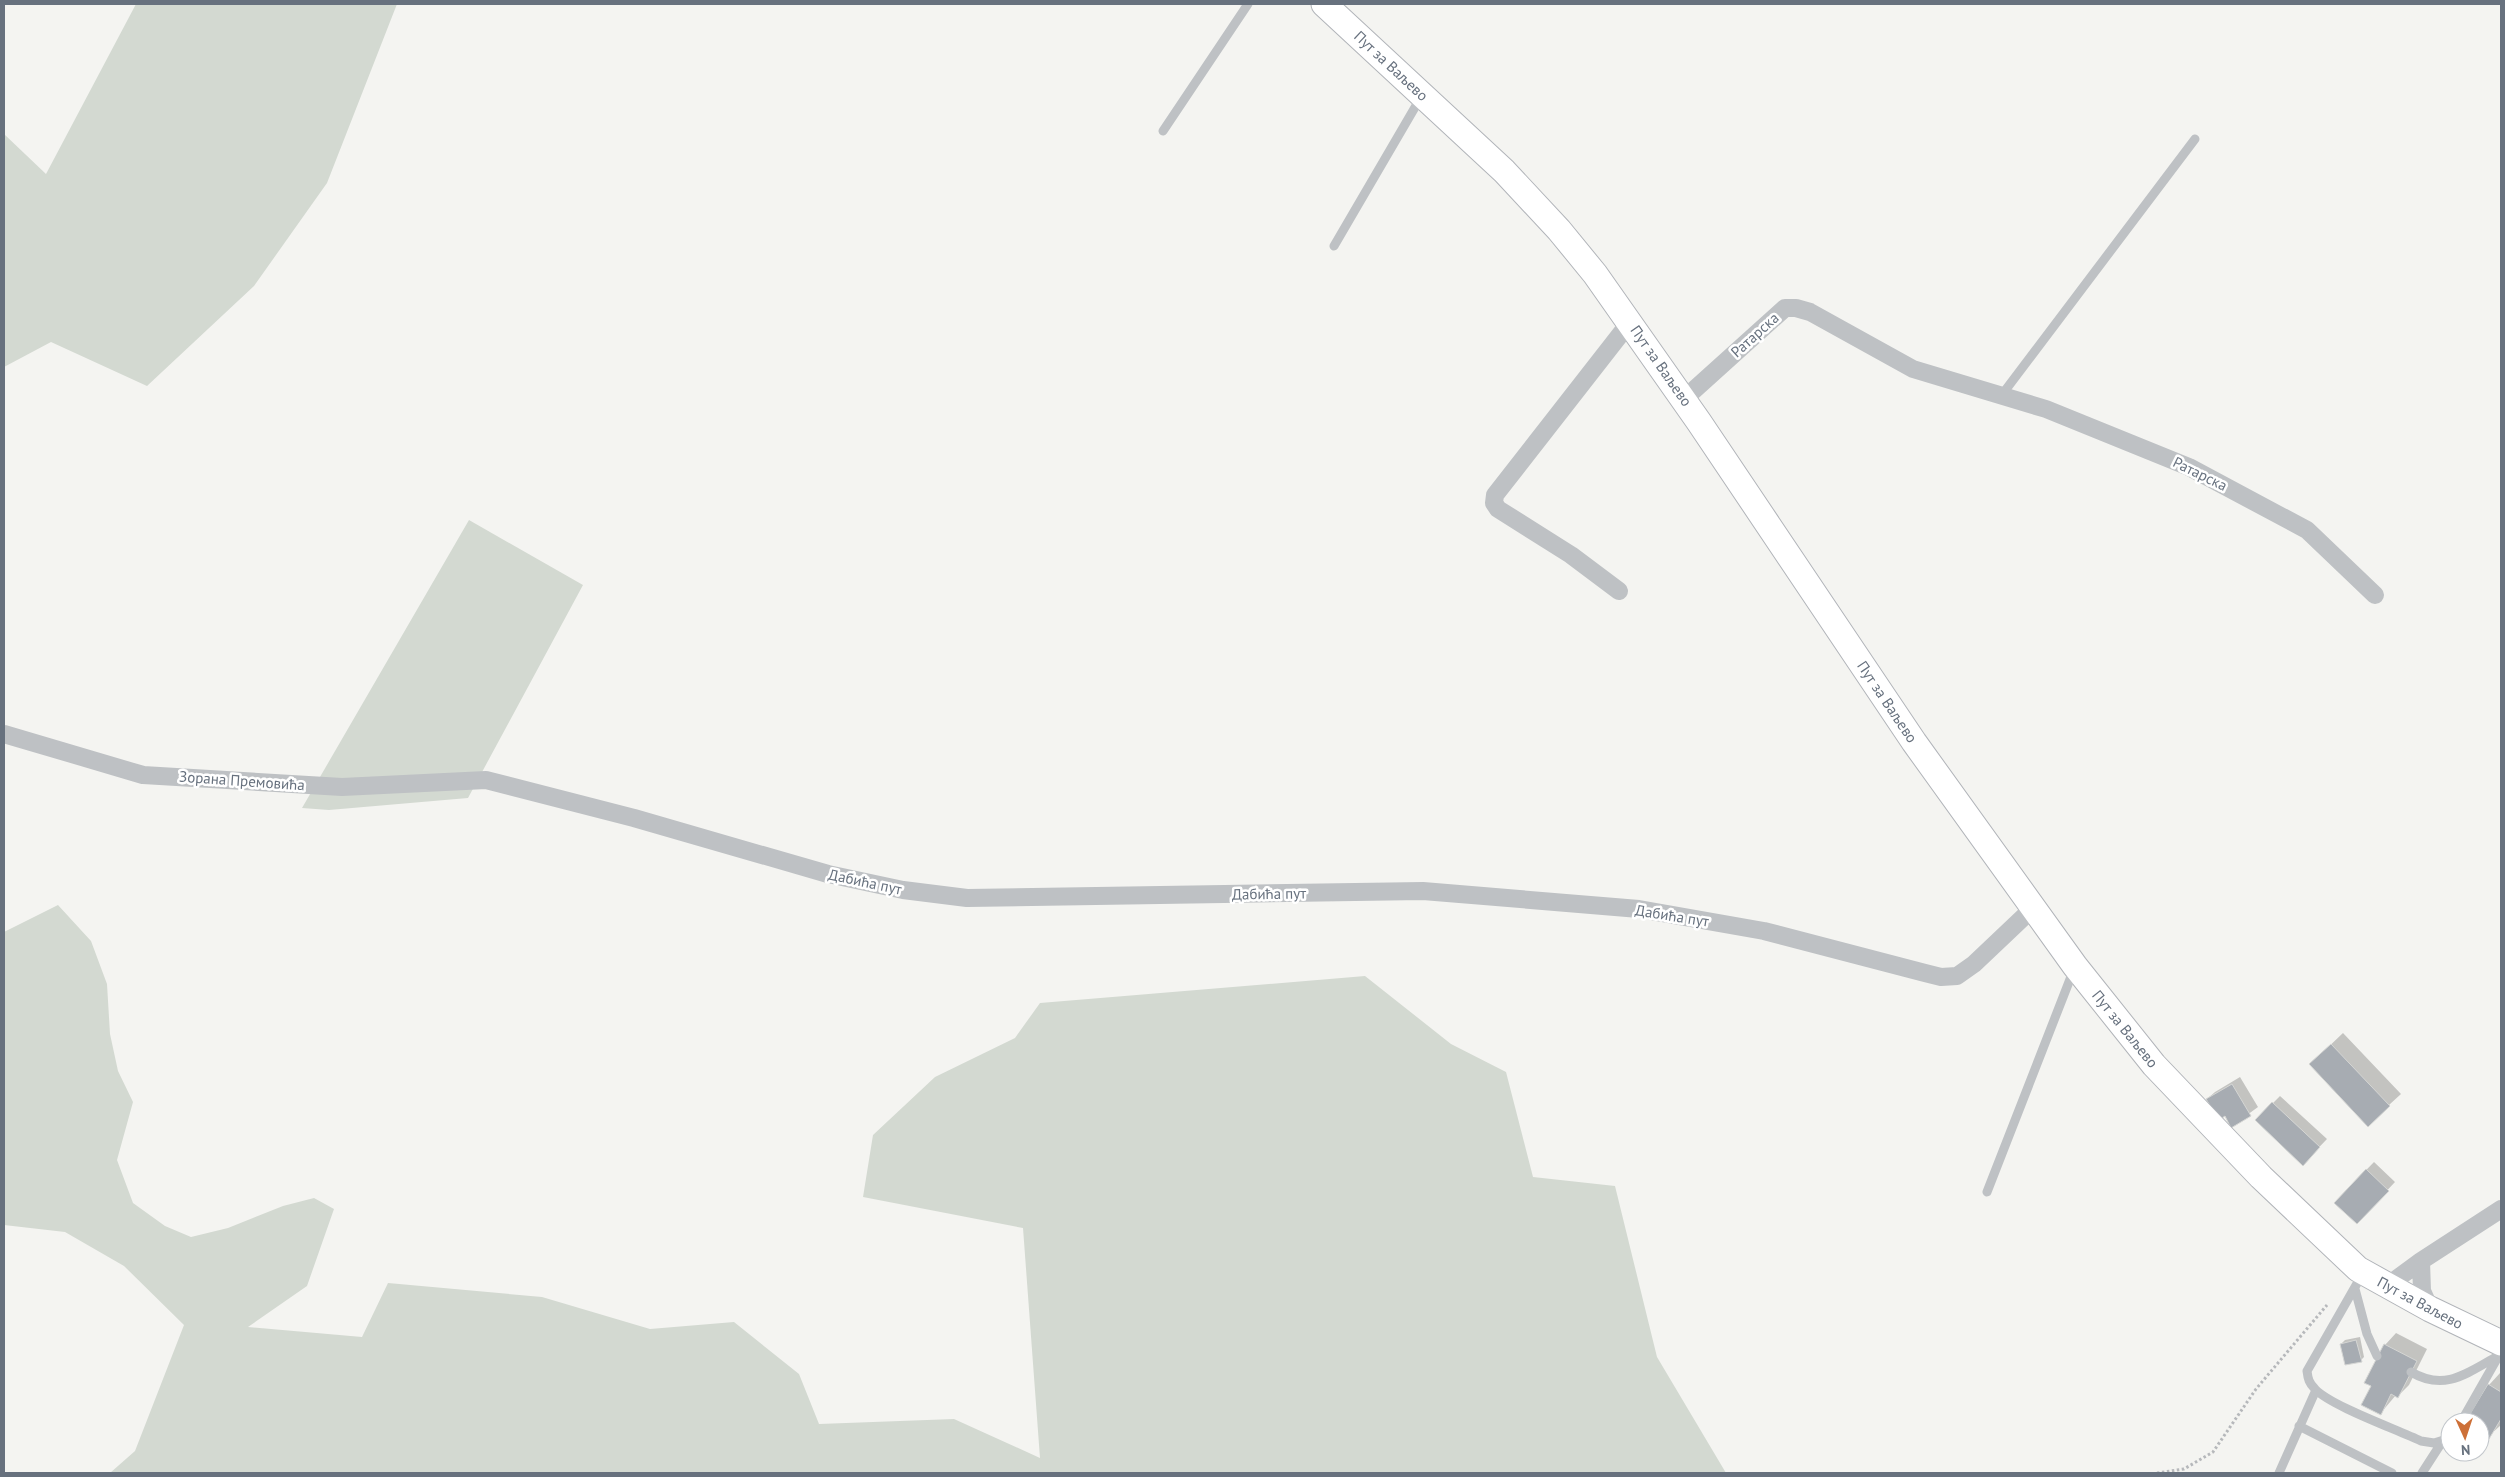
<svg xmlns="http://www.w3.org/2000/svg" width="2505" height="1477" font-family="'PT Sans',sans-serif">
<rect width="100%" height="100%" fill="#f4f4f1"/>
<!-- green -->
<path fill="#d3d9d1" d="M136,4H397L327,183L254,286L147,386L51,342L4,367V134L46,174Z
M469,520L583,585L468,798L329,810L302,808Z
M58,905L91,941L107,984L110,1034L118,1071L133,1102L117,1160L133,1203L165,1226L191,1237L228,1228L283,1206L314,1198L334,1209L307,1286L248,1327L362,1337L388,1283L542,1297L650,1329L734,1322L799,1374L819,1424L954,1419L1040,1458L1023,1228L863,1197L873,1135L935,1077L1015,1038L1040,1003L1365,976L1451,1044L1506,1072L1533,1177L1615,1186L1657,1357L1726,1473H110L135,1451L184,1325L124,1266L65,1232L4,1225V932Z"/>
<!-- shadow -->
<path fill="#0003" d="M2343,1033L2401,1094L2389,1105L2322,1053Z
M2240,1077L2258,1107L2232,1126L2225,1115L2207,1099L2215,1092Z
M2280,1096L2327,1139L2303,1164L2273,1103Z
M2374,1162L2395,1182L2364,1215L2335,1202Z
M2396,1333L2427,1349L2409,1385L2398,1396L2396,1395L2380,1414L2372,1385L2385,1345Z
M2360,1337L2364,1357L2361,1360L2341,1344L2345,1340Z
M2500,1373L2501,1425L2480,1444V1422H2467L2489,1385Z"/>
<!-- building -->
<path fill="#a7acb2" stroke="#d5d6d4" d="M2331,1044L2390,1106L2368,1127L2309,1064Z
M2232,1084L2251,1116L2231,1128L2225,1116L2219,1120L2206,1099Z
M2272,1102L2320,1147L2303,1166L2255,1120Z
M2366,1169L2389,1191L2357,1224L2334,1203Z
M2356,1340L2362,1362L2345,1365L2340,1344Z
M2384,1344L2417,1361L2398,1398L2391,1394L2381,1415L2361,1405L2371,1386L2364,1383Z
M2488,1384L2501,1392V1419L2489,1439L2484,1436L2480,1442V1422H2465Z"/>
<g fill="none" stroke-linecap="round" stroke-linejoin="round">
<!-- secondary casing -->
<g stroke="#b1b4b9" stroke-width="27">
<path id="secondary" d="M1324,4L1504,171L1559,230L1595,274L1699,422L1914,742L2075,966L2154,1065L2261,1177L2358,1269L2430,1309L2501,1343"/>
</g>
<!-- path -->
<path stroke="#b6b8bb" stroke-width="3" stroke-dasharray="2.5 2.5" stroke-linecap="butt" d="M2157,1473L2184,1469L2213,1452L2256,1389L2327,1305"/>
<!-- service -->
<path stroke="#bec1c4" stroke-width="9" d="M1163,131L1248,4
M1334,246L1421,97
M2001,396L2195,139
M1987,1192L2074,969
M2363,1273L2307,1371C2308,1379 2309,1383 2315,1389C2331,1406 2396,1429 2421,1441L2434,1443L2450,1438
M2355,1289L2367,1334L2377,1356
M2411,1372C2445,1392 2467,1373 2498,1356
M2461,1422L2498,1357
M2299,1426L2392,1473
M2279,1473L2316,1390
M2422,1473L2442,1442"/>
<!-- minor -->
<path stroke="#bec1c4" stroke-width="18" d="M1684,399L1785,308H1796L1810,312L1913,369L2046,409L2189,467L2307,530L2375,595
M1619,591L1571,555L1498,509L1494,503L1495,495L1630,322
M4,734L143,775L342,787L486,780L634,818L828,874L903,890L967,898L1423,891L1639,909L1764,931L1925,973L1941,977L1957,976L1974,964L2032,909
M2421,1261L2422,1291L2430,1309
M2387,1286L2421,1261L2501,1209"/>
<!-- secondary -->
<use href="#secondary" stroke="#fff" stroke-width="25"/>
</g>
<g text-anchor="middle" stroke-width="5" stroke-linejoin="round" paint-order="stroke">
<!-- street labels -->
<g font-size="15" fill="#67717e" stroke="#fff">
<text transform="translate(1391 66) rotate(43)" y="5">Пут за Ваљево</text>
<text transform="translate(1755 335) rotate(-42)" y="5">Ратарска</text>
<text transform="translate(1661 366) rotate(55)" y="5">Пут за Ваљево</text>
<text transform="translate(2200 474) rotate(26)" y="5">Ратарска</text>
<text transform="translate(1887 702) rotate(56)" y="5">Пут за Ваљево</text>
<text transform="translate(242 781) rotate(4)" y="5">Зорана Премовића</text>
<text transform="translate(865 882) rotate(12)" y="5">Дабића пут</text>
<text transform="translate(1269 894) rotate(-1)" y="5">Дабића пут</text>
<text transform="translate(1672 916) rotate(9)" y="5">Дабића пут</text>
<text transform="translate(2125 1029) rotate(51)" y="5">Пут за Ваљево</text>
<text transform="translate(2420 1303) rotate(28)" y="5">Пут за Ваљево</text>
</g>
</g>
<!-- border -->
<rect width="2505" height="1477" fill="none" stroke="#67717e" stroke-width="10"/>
<!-- north arrow -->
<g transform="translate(2465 1437) rotate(177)"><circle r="24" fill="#ffffff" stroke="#c2c6cb"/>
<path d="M0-4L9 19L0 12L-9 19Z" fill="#cd7038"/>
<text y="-8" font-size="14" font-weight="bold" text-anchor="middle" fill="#67717e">N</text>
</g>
</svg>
